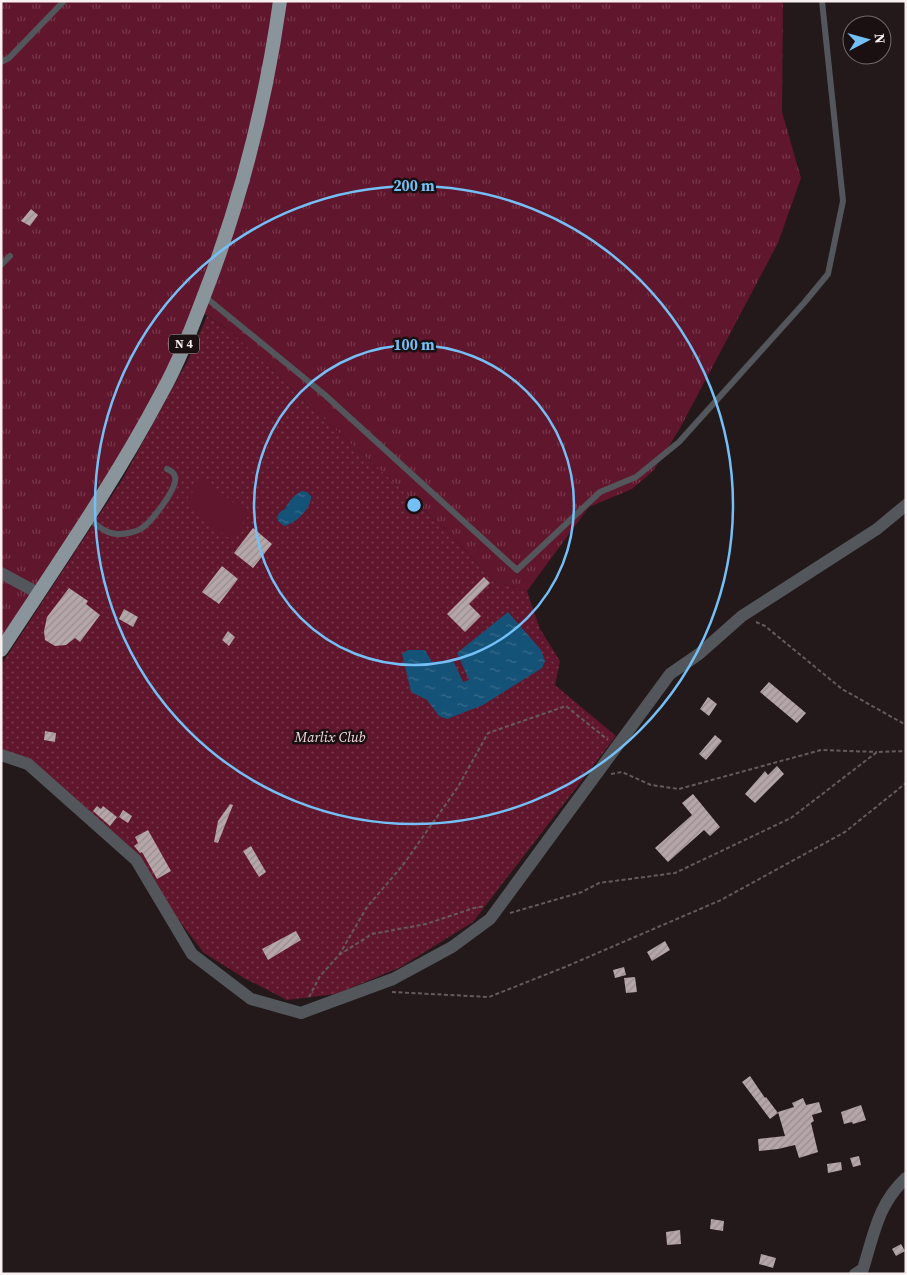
<svg xmlns="http://www.w3.org/2000/svg" width="907" height="1275" font-family="'Source Serif 4',serif">
<defs>
<pattern id="grass-tufts" width="24" height="20" patternUnits="userSpaceOnUse" patternTransform="scale(1.25)"><rect width="24" height="20" fill="#60162c"/><path d="M3 7l-1-3M5 7V3M7 7l1-3M15 17l-1-3M17 17v-4M19 17l1-3" fill="none" stroke="#78384b"/></pattern>
<pattern id="park-dots" width="8" height="8" patternUnits="userSpaceOnUse" patternTransform="scale(1.25)"><rect width="8" height="8" fill="#60162c"/><path d="M2 2h.1M6 6h.1" fill="none" stroke="#78384b" stroke-width="1.8" stroke-linecap="round"/></pattern>
<pattern id="water-ripples" width="26" height="14" patternUnits="userSpaceOnUse" patternTransform="scale(1.25)"><rect width="26" height="14" fill="#155277"/><path d="M2 4q2-2 4 0t4 0M15 11q2-2 4 0t4 0" fill="none" stroke="#386b8b"/></pattern>
<pattern id="building-hatch" width="6" height="6" patternUnits="userSpaceOnUse" patternTransform="scale(1.25)"><rect width="6" height="6" fill="#b5a6a8"/><path d="M-1 1l2-2M0 6l6-6M5 7l2-2" fill="none" stroke="#9a8e90"/></pattern>
</defs>
<rect width="100%" height="100%" fill="#23181a"/>
<!-- grass -->
<path fill="url(#grass-tufts)" d="M1,1H783L782,112L801,178L778,243L679,430L653,471L632,489L589,507L527,591L494,581L445,529L337,431L231,332L199,310L144,425L1,650Z"/>
<!-- park -->
<path fill="url(#park-dots)" d="M207,316L231,332L337,431L445,529L494,581L527,591L540,629L560,661L555,685L616,736L473,922L399,968L336,994L287,1000L244,978L204,953L176,917L141,860L1,750V665L122,480L188,360Z"/>
<!-- garden -->
<path fill="#60162c" d="M203,479L249,515L230,539L184,503Z"/>
<!-- water -->
<path fill="url(#water-ripples)" d="M302,491L307,492L311,496C312,508 295,524 284,526L278,521C277,514 279,512 285,509C289,501 294,495 302,491Z
M508,612L541,650L545,661L542,668L483,705L447,719L439,716L427,700L411,692L402,654L408,650H425L432,662L453,660L463,682L469,680L457,653Z"/>
<!-- building -->
<path fill="url(#building-hatch)" d="M31,209L38,215L30,226L21,221Z
M253,528L272,544L253,568L234,553Z
M222,566L238,579L219,604L202,592Z
M484,577L490,583L469,604L481,616L465,632L447,614Z
M69,588L88,601L86,604L100,615L80,642L75,638L66,645L55,646L45,640L44,631L47,617Z
M124,609L138,617L133,627L119,619Z
M228,631L235,637L229,646L222,640Z
M769,682L806,713L797,723L760,692Z
M708,697L717,704L709,716L700,709Z
M45,731L56,733L55,742L44,740Z
M715,735L722,741L706,760L699,754Z
M777,766L784,774L755,803L745,794L765,771L768,775Z
M693,794L720,827L710,836L704,830L668,862L655,848L692,815L682,803Z
M230,804L233,805L218,843L214,842L218,821Z
M97,806L101,809L103,806L117,817L110,826L93,811Z
M123,810L132,816L128,823L119,817Z
M148,830L171,871L157,879L142,852L140,853L134,846L138,843L135,837Z
M251,846L266,872L259,877L243,851Z
M296,931L301,940L268,960L262,949Z
M665,941L670,950L652,961L647,952Z
M624,967L626,975L615,978L613,970Z
M635,977L637,992L626,993L624,978Z
M750,1076L765,1098L766,1097L778,1113L770,1119L742,1082Z
M803,1098L806,1105L819,1102L822,1112L812,1115L814,1121L811,1123L818,1152L799,1158L795,1145L778,1149L759,1151L758,1139L785,1136L778,1112L794,1107L792,1103Z
M861,1105L866,1120L853,1124L852,1122L844,1124L841,1112Z
M859,1156L861,1165L853,1167L850,1158Z
M841,1162L842,1170L828,1173L827,1164Z
M711,1219L724,1221L723,1231L710,1229Z
M680,1230L681,1244L667,1245L666,1232Z
M901,1244L905,1251L896,1256L892,1249Z
M761,1254L776,1258L773,1268L759,1264Z"/>
<g fill="none" stroke-linecap="round" stroke-linejoin="round">
<!-- path -->
<path stroke="#655a5c" stroke-width="2" stroke-dasharray="4 2.5" stroke-linecap="butt" d="M756,622L765,626L842,689L906,725
M611,774L622,772L651,785L679,789L821,750L877,752
M510,913L582,892L599,883L675,873L791,818L877,752L906,751
M339,955L367,907L403,865L458,787L488,733L566,706L608,740
M392,992L489,997L565,967L721,900L845,832L906,783
M309,997L320,976L339,955L372,934L426,924L474,908L485,906"/>
<!-- service -->
<path stroke="#53575b" stroke-width="6" d="M1,62L9,58L64,1
M1,265L10,256
M204,296L325,395L517,570L600,492L636,477L679,442L804,303L828,274L843,201L822,1
M88,518C97,525 107,535 119,534C125,534 137,532 142,528C151,522 178,488 175,477C174,472 171,471 167,469"/>
<!-- minor -->
<path stroke="#53575b" stroke-width="12" d="M1,573L38,593
M1,755L28,764L136,860L192,954L251,999L301,1013L393,979L452,947L490,919L670,674L699,654L742,616L877,529L906,505
M855,1274L863,1269C874,1234 878,1204 906,1178"/>
<!-- primary -->
<path stroke="#8a949b" stroke-width="14" d="M1,650C56,566 114,483 161,394C179,362 192,327 205,293C241,200 266,101 280,1"/>
</g>
<!-- distance rings -->
<g fill="none" stroke="#74c0f6" stroke-width="2.5">
<circle cx="414" cy="505" r="160"/>
<circle cx="414" cy="505" r="319"/>
</g>
<g text-anchor="middle" stroke-width="5" stroke-linejoin="round" paint-order="stroke">
<!-- shield labels -->
<rect fill="#1a0f11" stroke="#b5acad" stroke-width="1" x="169" y="334.5" width="30" height="19" rx="4"/>
<g font-size="12" font-weight="bold" fill="#f7eff0">
<text x="184" y="348">N 4</text>
</g>
<!-- park labels -->
<g font-size="14" font-style="italic" fill="#f2dadd" stroke="#1a0f11">
<text x="330" y="742">Marlix Club</text>
</g>
</g>
<circle cx="414" cy="505" r="8" fill="#74c0f6" stroke="#1a0f11" stroke-width="2.5"/>
<g font-size="15" text-anchor="middle" font-weight="bold" fill="#74c0f6" stroke="#1a0f11" stroke-width="5" stroke-linejoin="round" paint-order="stroke">
<text x="414" y="191">200 m</text>
<text x="414" y="350">100 m</text>
</g>
<!-- border -->
<rect width="907" height="1275" fill="none" stroke="#f7eff0" stroke-width="5"/>
<!-- north arrow -->
<g transform="translate(867 40) rotate(84)"><circle r="24" fill="#1a0f11" stroke="#72696a"/>
<path d="M0-4L9 19L0 12L-9 19Z" fill="#74c0f6"/>
<text y="-8" font-size="14" font-weight="bold" text-anchor="middle" fill="#f7eff0">N</text>
</g>
</svg>
